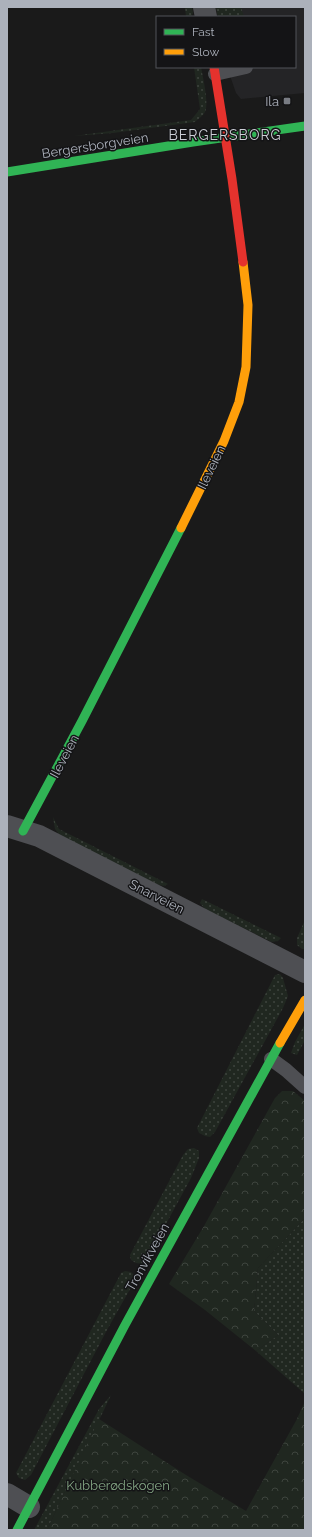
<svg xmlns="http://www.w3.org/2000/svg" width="312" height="1537" font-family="Raleway,sans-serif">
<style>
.built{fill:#242426}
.grass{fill:url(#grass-dots)}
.forest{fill:url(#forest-crowns)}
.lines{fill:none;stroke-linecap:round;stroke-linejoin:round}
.lane{stroke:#4e4f53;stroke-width:14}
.street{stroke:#4e4f53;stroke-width:22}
.fast{stroke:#30b455;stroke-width:9}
.slow{stroke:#ff9f0a;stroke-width:9}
.jam{stroke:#e5322d;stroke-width:9}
.poi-dot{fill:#797c83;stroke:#141416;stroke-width:1.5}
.labels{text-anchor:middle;stroke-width:3;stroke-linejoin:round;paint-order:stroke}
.poi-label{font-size:13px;fill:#acb1bb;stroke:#141416;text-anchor:end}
.street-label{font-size:13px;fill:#acb1bb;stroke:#141416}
.park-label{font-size:13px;fill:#83a583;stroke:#141416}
.neighbourhood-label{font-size:14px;letter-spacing:1px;fill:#cdd0d7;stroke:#141416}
</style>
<defs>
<pattern id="grass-dots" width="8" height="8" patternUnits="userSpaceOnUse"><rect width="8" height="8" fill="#202720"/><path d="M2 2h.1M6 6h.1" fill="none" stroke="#3e443e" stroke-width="1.8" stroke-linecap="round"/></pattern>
<pattern id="forest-crowns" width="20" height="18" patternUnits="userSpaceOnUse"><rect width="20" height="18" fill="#202720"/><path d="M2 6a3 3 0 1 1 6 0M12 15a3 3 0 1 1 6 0" fill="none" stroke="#3e443e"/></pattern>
</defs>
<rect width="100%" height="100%" fill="#1a1a1a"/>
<polygon class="built" points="216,7 305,7 305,93 241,99 236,93 227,67 295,67 295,17 218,17"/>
<g class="grass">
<polygon points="185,7 192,7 193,13 191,17 186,17"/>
<polygon points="216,7 241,7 244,17 218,17"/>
<path d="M194,67h7c2,11 7,32 5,42 -1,6 -7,9 -11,13l-82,11 -39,3 117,-16 9,-11z"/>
<polygon points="53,817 59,829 168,884 164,886 156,884 77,845 58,833 55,829"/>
<polygon points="202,899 281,938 278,941 272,942 205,909 200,903"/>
<polygon points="305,920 305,949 302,949 297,945 297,938"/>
<polygon points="280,974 283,978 288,996 283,1008 215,1132 210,1137 205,1136 199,1133 197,1128 275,975"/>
<polygon points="305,1024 305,1040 297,1055 291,1053 295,1042"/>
<polygon points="194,1148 199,1151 199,1158 191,1178 148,1257 142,1264 136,1263 131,1260 130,1255 183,1155 188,1149"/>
<polygon points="305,1218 305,1394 256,1351 278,1335 254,1311 258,1268"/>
<polygon points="125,1271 131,1272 135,1276 134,1282 107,1330 31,1475 25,1480 19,1478 16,1473 121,1273"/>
<polygon points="111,1395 47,1530 34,1530 99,1409"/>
</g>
<g class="forest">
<polygon points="282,1091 293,1091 305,1101 305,1218 258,1268 254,1311 278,1335 256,1351 205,1310 169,1284 204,1226 275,1098"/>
<polygon points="305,1401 305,1530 47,1530 99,1419 186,1475 246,1511 297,1419"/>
</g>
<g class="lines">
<g class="lane">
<polyline points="215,74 246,67"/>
<polyline points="271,1059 286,1070 305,1087"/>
</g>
<g class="street">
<polyline points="204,7 206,17"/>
<polyline points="7,826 39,836 305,972"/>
<polyline points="7,1494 29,1507"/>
</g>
<g class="fast">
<polyline points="7,172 193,142 305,126"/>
<polyline points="23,831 82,721 181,528"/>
<polyline points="17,1530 125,1325 280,1043"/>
</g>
<g class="slow">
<polyline points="181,528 224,441 239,402 246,367 248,305 243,262"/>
<polyline points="280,1043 305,1000"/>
</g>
<polyline class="jam" points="214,67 232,179 243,262"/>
</g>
<rect class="poi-dot" x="283" y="97" width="8" height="8" rx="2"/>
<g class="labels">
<g class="poi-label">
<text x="279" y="106">Ila</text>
</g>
<g class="street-label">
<text transform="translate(95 145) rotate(-9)" y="5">Bergersborgveien</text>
<text transform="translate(211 467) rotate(-64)" y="5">Ileveien</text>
<text transform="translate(64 756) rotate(-62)" y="5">Ileveien</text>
<text transform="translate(157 896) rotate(27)" y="5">Snarveien</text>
<text transform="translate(147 1257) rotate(-61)" y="5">Tronvikveien</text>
</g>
<g class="park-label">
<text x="118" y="1490">Kubberødskogen</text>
</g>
<g class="neighbourhood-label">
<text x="225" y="140">BERGERSBORG</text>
</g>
</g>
<rect width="312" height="1537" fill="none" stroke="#acb1bb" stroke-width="16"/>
<rect x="156" y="16" width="140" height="52" fill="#141416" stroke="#515358"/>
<rect x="164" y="29" width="20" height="6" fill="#30b455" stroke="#515358"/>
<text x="192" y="36" font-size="12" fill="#acb1bb">Fast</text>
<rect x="164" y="49" width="20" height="6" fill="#ff9f0a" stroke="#515358"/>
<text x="192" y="56" font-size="12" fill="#acb1bb">Slow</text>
</svg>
